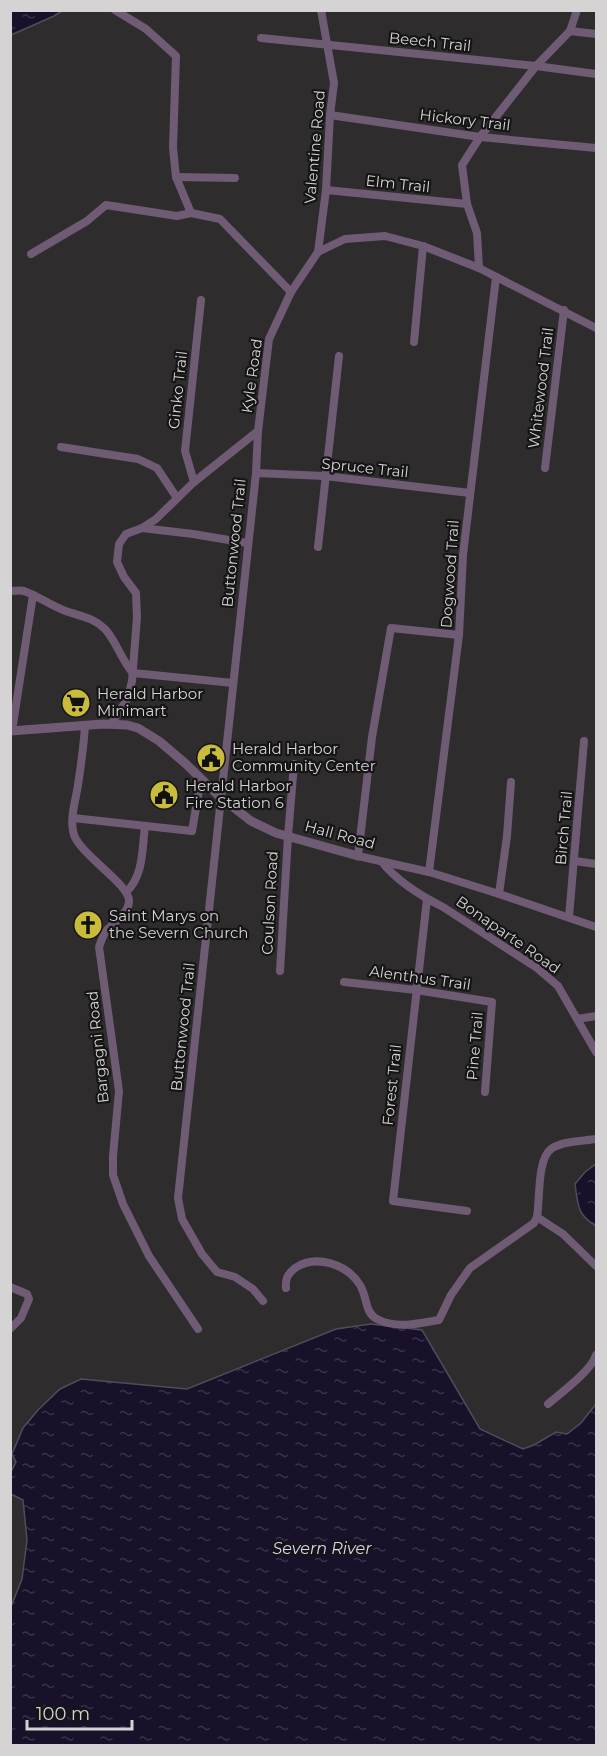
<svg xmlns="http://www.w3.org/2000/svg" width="607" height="1756" font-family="Montserrat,sans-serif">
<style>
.water{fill:url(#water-ripples);stroke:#514b5c;stroke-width:1.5}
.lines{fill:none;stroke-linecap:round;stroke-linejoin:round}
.minor{stroke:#705b75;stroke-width:8}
.tertiary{stroke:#705b75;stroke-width:9}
.labels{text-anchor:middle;stroke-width:4.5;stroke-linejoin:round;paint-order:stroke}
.street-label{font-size:15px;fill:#d5d3d4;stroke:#161516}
.poi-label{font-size:15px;fill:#d5d3d4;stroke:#161516;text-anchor:start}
.water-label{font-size:16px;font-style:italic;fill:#ddd5f8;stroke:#161516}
</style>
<defs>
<pattern id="water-ripples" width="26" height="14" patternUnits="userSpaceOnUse" patternTransform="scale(1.5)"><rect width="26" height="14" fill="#181129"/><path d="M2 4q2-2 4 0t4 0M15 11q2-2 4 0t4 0" fill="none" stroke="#393347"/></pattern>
</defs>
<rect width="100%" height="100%" fill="#2f2c2e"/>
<g class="water">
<polygon points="11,10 62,10 62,11 54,16 11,35"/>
<path d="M596,1164v62c-19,-11 -18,-21 -21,-42l10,-12z"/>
<polygon points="371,1324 422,1330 480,1429 523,1449 534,1445 556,1432 567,1434 581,1423 596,1404 596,1745 11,1745 10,1609 22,1579 27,1540 23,1500 11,1494 11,1472 16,1462 12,1454 23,1428 38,1410 60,1389 81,1379 187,1389 336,1329"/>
</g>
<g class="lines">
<g class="minor">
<polyline points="115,10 146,29 176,56 173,148 176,177 191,213"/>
<polyline points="570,31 596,34"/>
<polyline points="261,38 536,66 596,74"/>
<polyline points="330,115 480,137 596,148"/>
<polyline points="176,177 235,178"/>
<polyline points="326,190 467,204"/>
<polyline points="318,252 326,190 330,115 334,83 321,10"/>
<polyline points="31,254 87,221 106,205 177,216 191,213 220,219 291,292"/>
<polyline points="479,268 477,233 467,204 462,165 480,137 536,66 570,31 577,10"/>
<polyline points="414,342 423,246"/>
<polyline points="61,447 138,459 157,468 177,498"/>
<polyline points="545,468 564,310"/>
<polyline points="256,473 325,476 470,493"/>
<polyline points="194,482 185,451 201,300"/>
<polyline points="142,528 193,534 247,543"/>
<polyline points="318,547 339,356"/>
<path d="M10,591c5,0 10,-1 14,0 14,5 26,14 39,19 15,6 30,7 42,19 12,13 16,31 28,44"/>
<polyline points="459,635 391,628 372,737 358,856 429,872 499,894 596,927"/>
<polyline points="133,673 233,683"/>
<polyline points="111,724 128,698 132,681 137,617 136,593 124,577 117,562 119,544 126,534 142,528 156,519 194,482 258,431"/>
<path d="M85,725c-1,20 -4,40 -7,60 -2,14 -9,35 -4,50 7,20 56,50 55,66 0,12 -15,21 -22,29 -4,5 -6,11 -8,17l20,144 -6,65v19l10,29 26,52 49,73"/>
<polyline points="12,731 33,595"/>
<polyline points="73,818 192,831 201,779"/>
<polyline points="575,861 596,864"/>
<path d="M382,862c15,19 39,34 61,45l94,61 21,18 38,66"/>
<polyline points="429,872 459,635 463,555 496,277"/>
<path d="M126,892c18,-16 16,-44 19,-66"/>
<polyline points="499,894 507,836 511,782"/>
<polyline points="427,899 393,1201 467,1211"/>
<polyline points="569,917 584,741"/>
<polyline points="280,971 288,836 294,764"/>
<polyline points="344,982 416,990 492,1002 485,1092"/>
<polyline points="577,1019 596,1016"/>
<polyline points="537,1217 563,1234 596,1266"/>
<polyline points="10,1287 27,1294 29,1299 21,1318 10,1329"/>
<path d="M286,1288c-1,-10 2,-14 9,-20 21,-14 52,-4 65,17 8,13 4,29 19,35 19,9 41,3 60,0l12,-25 19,-27 64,-45 3,-6c3,-16 0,-58 14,-68 11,-8 32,-8 45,-10"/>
<polyline points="263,1301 253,1289 235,1277 217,1272 202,1254 182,1219 178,1198 256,473 258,431 269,339 291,292 318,252 345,239 385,236 423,246 479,268 596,328"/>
<path d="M548,1404c13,-11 44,-34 48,-49"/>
</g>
<polyline class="tertiary" points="10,731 103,724 127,725 138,728 159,741 186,764 220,797 251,821 276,833 358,856"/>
</g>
<defs>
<g id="supermarket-disc" transform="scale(1.5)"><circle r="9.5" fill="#c9bb3b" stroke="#161516"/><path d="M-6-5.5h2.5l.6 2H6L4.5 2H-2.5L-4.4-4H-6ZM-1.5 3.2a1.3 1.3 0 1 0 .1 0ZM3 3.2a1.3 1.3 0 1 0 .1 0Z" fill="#111"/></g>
<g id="civic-disc" transform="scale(1.5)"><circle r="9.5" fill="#c9bb3b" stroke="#161516"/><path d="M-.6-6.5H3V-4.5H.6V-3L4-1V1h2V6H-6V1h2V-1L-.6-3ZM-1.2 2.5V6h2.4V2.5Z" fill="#111"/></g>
<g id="church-disc" transform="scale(1.5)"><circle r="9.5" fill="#c9bb3b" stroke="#161516"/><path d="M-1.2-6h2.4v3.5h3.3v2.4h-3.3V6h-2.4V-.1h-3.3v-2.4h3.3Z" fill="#111"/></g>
</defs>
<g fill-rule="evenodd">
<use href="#supermarket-disc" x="76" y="703"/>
<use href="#civic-disc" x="211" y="758"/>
<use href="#civic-disc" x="164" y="795"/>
<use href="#church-disc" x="88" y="925"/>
</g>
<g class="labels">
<g class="street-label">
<text transform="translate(430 42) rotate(6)" y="5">Beech Trail</text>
<text transform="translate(465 120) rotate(7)" y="5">Hickory Trail</text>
<text transform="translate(315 147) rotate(-85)" y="5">Valentine Road</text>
<text transform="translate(398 184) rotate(6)" y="5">Elm Trail</text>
<text transform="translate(252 376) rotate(-82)" y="5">Kyle Road</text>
<text transform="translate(541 388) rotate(-83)" y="5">Whitewood Trail</text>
<text transform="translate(178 390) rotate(-84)" y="5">Ginko Trail</text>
<text transform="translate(365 468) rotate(6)" y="5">Spruce Trail</text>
<text transform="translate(234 543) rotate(-84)" y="5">Buttonwood Trail</text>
<text transform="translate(450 574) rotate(-86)" y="5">Dogwood Trail</text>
<text transform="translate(564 828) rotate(-85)" y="5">Birch Trail</text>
<text transform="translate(340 835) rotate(15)" y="5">Hall Road</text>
<text transform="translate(270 903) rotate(-87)" y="5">Coulson Road</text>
<text transform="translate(508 935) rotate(35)" y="5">Bonaparte Road</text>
<text transform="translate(420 978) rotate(8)" y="5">Alenthus Trail</text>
<text transform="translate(183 1027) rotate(-84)" y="5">Buttonwood Trail</text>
<text transform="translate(475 1046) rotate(-85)" y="5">Pine Trail</text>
<text transform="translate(98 1047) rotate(-96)" y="5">Bargagni Road</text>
<text transform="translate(392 1085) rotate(-84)" y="5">Forest Trail</text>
</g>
<g class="poi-label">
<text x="97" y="699">Herald Harbor<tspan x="97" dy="17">Minimart</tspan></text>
<text x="232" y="754">Herald Harbor<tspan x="232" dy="17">Community Center</tspan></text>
<text x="185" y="791">Herald Harbor<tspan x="185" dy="17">Fire Station 6</tspan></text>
<text x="109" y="921">Saint Marys on<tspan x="109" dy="17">the Severn Church</tspan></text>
</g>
<g class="water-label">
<text x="322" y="1554">Severn River</text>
</g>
</g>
<rect width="607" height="1756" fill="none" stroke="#d5d3d4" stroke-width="24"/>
<path d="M27 1720v9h105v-9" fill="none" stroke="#d5d3d4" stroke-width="3"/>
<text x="36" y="1720" font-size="18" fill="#d5d3d4" stroke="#161516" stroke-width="4.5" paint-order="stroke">100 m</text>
</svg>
